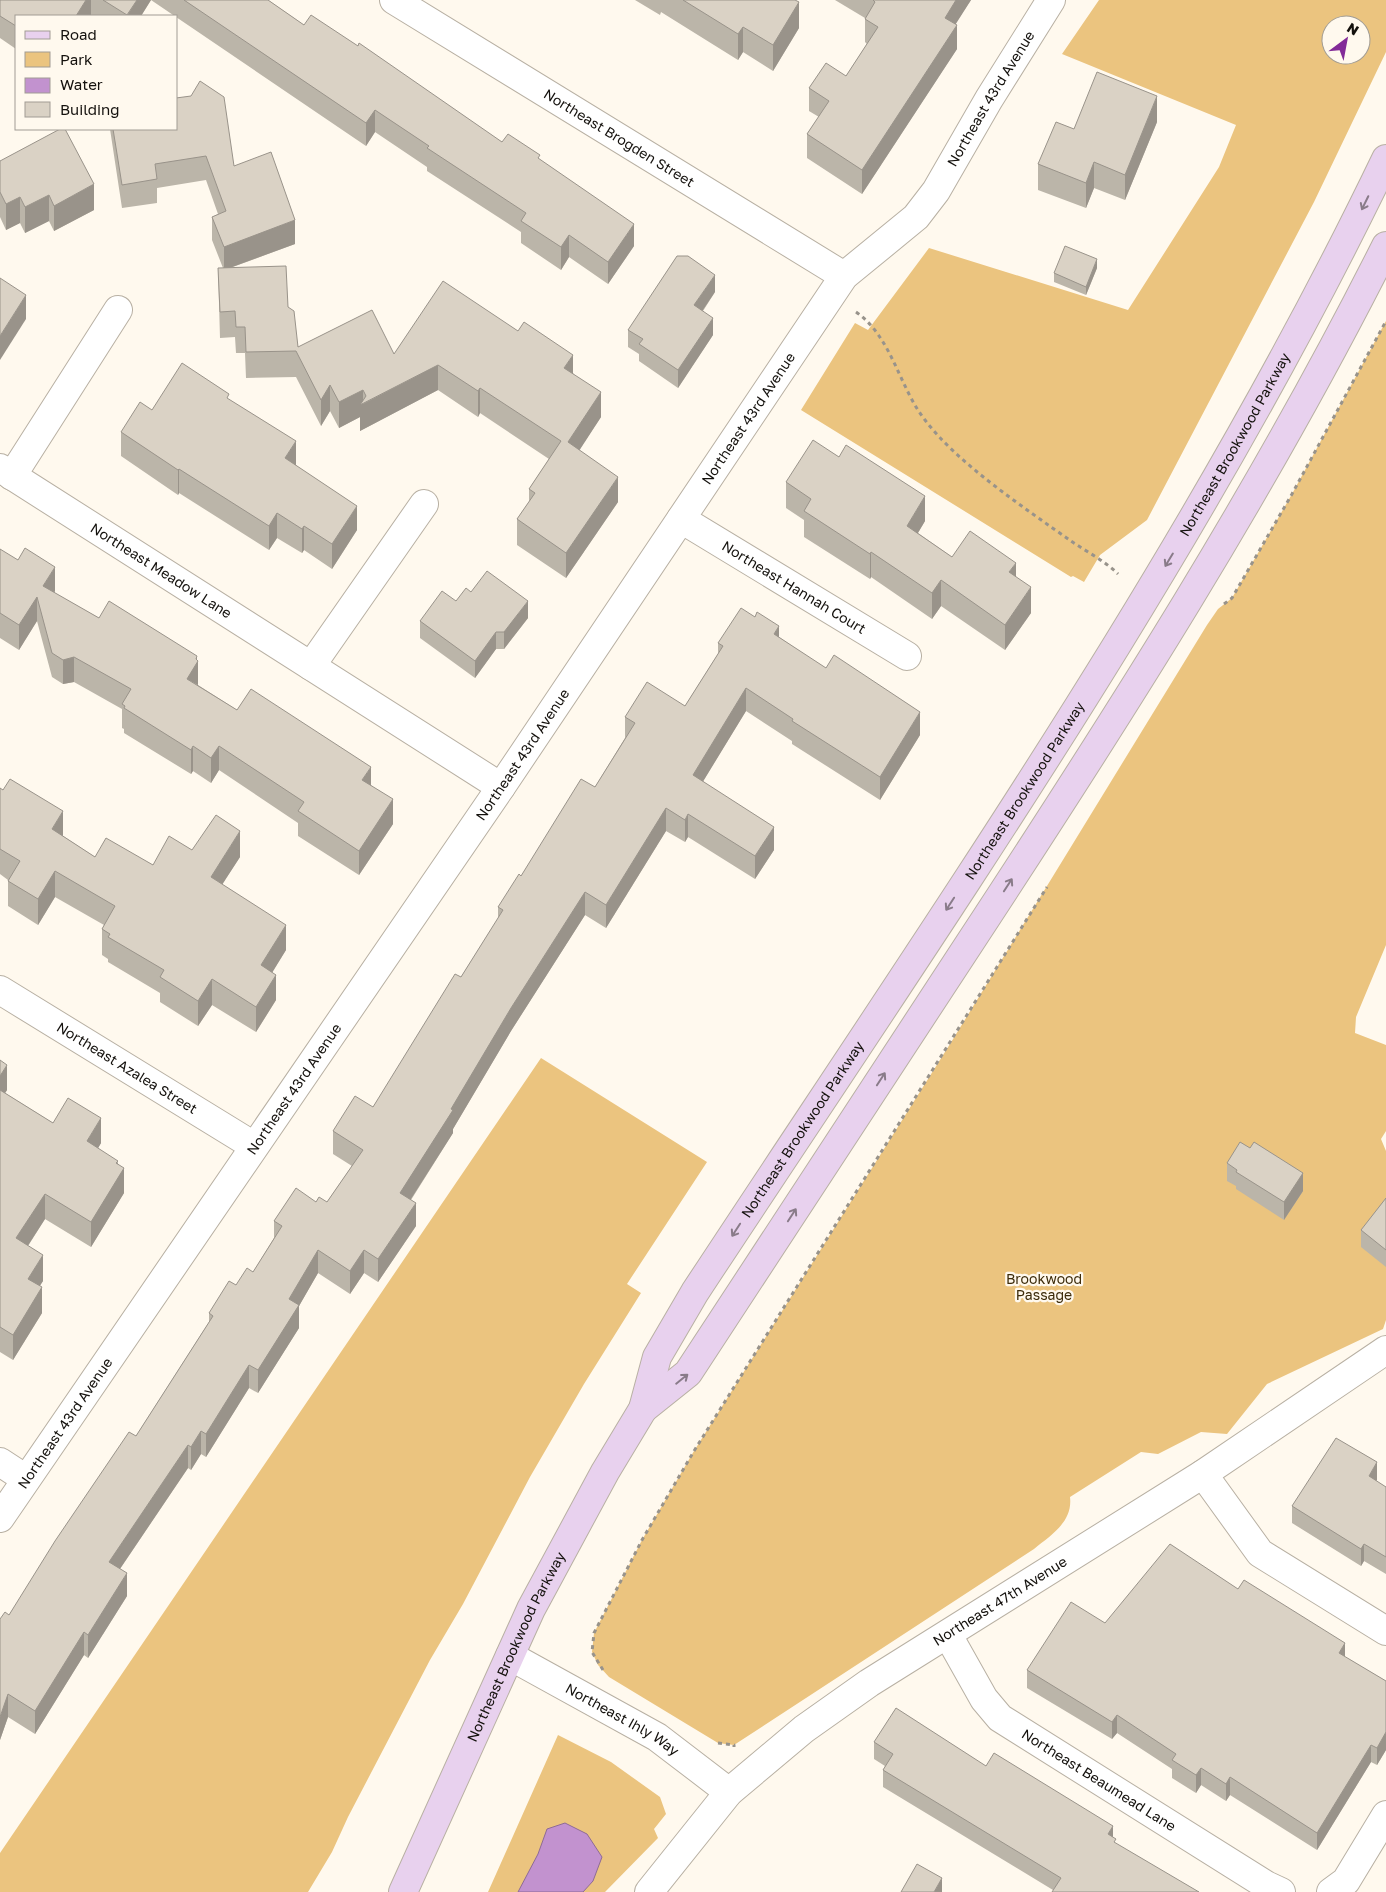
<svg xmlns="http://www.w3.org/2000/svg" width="1386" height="1892" font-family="'Golos Text',sans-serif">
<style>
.green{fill:#ebc47f;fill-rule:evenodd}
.water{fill:#c292cf;stroke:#8e6b95}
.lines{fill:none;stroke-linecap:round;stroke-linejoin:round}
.minor-casing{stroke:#b8b0a3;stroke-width:30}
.secondary-casing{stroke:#b8b0a3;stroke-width:30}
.path{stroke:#98938b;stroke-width:3;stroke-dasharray:4 4;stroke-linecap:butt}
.minor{stroke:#fff;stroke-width:28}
.secondary{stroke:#e8d1ee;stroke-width:28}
.wall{fill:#bbb5a9}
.shaded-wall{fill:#99938a}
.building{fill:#dad2c5;stroke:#99938a}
.oneway{stroke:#897b89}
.labels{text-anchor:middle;stroke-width:4.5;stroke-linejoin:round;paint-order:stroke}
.street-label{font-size:14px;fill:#14110d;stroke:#fff9ee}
.park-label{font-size:14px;fill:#3c2b0a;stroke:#fff9ee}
</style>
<rect width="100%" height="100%" fill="#fff9ee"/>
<g class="green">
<path d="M1099,0h287v52l-72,150 -167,318 -47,35 -16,27 -11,-6 -2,1 -270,-167 54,-87 13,7 61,-82 199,62 91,-143 17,-42 -174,-71zM1331,25h30v30h-30z"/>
<path d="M1386,321v624l-30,72 -1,16 31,12v86l-5,8 5,12v169l-3,9 -116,55 -40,50 -26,-2 -43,22 -17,-2 -71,45c3,25 -19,38 -36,52l-300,196 -16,-2 -109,-66 -11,-12 -6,-13 2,-19 48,-93 52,-89 256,-407 257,-419 11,-16 14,-11 60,-104z"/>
<polygon points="541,1058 707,1162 627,1284 641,1293 584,1384 530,1477 463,1604 430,1660 348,1817 332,1852 308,1892 0,1892 0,1853"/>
<polygon points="558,1735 611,1762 660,1797 666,1814 654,1829 658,1838 605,1892 488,1892"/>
</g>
<polygon class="water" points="565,1823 587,1834 602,1857 593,1881 583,1892 518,1892 538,1854 547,1829"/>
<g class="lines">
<g class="minor-casing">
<g id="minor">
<path id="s1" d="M394,0l450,276"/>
<path id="s2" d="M0,468l501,319"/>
<polyline points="12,476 118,310"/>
<path id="s3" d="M681,519l226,137"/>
<polyline points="311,666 424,504"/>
<path id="s4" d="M0,990l254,156"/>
<polyline points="0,1462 26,1479"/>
<polyline points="1203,1474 1260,1553 1386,1631"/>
<path id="s5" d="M0,1518l501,-731 343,-511 72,-59 20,-26 53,-92 62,-99"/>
<path id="s6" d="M948,1635l36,64 16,19 266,167 15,7"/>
<path id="s7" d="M510,1656l147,81 72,55"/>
<path id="s8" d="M649,1892l80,-100 75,-63 65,-46 334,-209 183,-124"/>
<polyline points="1331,1892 1346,1881 1386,1815"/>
</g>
</g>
<g class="secondary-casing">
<g id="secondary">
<path d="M643,1409l45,-36c94,-143 188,-286 281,-429 149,-227 295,-455 417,-698"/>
<path id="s9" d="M403,1892l128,-283 74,-137 38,-63 14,-52 38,-65c243,-370 499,-734 691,-1133"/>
</g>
</g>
<g class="path">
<path d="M856,312c36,25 43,75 69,108 33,44 101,89 146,121 16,11 34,20 47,33"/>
<polyline points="1224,604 1232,598 1292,494 1386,321"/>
<polyline points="603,1670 592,1652 594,1633 642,1540 694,1451 1047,887"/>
<polyline points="718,1743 734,1745 734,1747"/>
</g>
<use href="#minor" class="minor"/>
<use href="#secondary" class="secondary"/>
</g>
<g class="wall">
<polygon points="0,0 151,0 141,16 93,16 91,15 16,16 16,49 0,38"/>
<polygon points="151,0 268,0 304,25 502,142 540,160 634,246 608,284 569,257 561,270 521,243 521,232 427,171 427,167 375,132 366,146"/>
<polygon points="635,0 795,0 799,28 773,71 743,52 738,60 661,12 660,15"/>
<polygon points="835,0 971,0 955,24 957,49 862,194 807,158 807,134 819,117 809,111 809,88 846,76 867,44 865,42 865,18"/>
<polygon points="1157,122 1125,200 1094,188 1086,208 1038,190 1038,164 1074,129"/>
<polygon points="110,129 176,129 234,166 295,244 230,268 288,307 298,347 394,354 573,373 601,417 579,450 618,502 566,578 517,545 517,519 529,502 529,489 549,459 480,413 478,417 438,390 360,431 360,417 339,428 330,411 321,426 296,377 246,378 245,353 236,353 235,337 220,338 218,268 223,268 212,240 212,217 218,214 206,180 157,188 157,203 122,208"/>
<polygon points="0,161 94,210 54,231 49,221 25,233 20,223 6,230 0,217"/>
<polygon points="1097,268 1086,295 1054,282 1054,273"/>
<polygon points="715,292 703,311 713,335 678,388 639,361 639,354 628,347 628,330"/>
<polygon points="229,399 296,465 357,530 332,569 304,550 302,553 277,538 269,550 179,493 178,495 121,456 121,432 152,410"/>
<polygon points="786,482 925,521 918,533 952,557 1016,576 1031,613 1005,650 941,606 932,619 871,577 870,579 804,537 804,520 786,508"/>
<polygon points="0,549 55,591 54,593 99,618 197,660 198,685 237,710 371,785 393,824 359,875 298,836 298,823 219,770 211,783 193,771 191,774 124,733 124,729 122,728 122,709 74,682 63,684 52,677 37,621 19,650 0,638"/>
<polygon points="471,592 528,618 504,649 496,649 475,678 420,638 420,621"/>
<polygon points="779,637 920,735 880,800 792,744 792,741 746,711 703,781 774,850 755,879 688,837 685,842 666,831 606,928 585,915 511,1031 453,1129 453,1133 411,1200 416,1226 378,1282 364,1273 350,1294 318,1273 299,1306 299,1328 258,1393 249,1388 206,1457 201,1454 191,1470 188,1468 120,1569 127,1596 88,1658 84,1655 35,1734 8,1717 0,1740 9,1615 136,1436 209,1322 209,1313 236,1285 253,1272 274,1238 274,1221 316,1202 327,1202 352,1166 333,1154 333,1131 373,1107 461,977 498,919 498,907 521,876 595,787 625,738 625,717 685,706 718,654 718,643"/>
<polygon points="0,788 63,836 95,857 153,865 192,850 240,857 222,884 286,950 272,972 276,1000 256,1032 212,1005 198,1026 160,1002 160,993 108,962 108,959 102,955 102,929 104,925 55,897 38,925 8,906 8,880 0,874"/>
<polygon points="0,1060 7,1090 5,1093 53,1123 101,1143 98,1148 118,1164 124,1193 91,1247 45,1219 28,1246 43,1281 39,1286 42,1313 13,1360 0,1352"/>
<polygon points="1250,1148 1303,1191 1284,1220 1236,1189 1236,1186 1227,1181 1227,1163"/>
<polygon points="1386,1198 1386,1267 1361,1247 1361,1230"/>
<polygon points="1377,1480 1376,1481 1386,1487 1386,1574 1364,1561 1361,1566 1292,1523 1292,1506"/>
<polygon points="1238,1589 1345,1657 1386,1681 1386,1750 1377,1765 1371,1762 1317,1850 1230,1795 1226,1801 1201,1785 1196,1793 1172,1778 1172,1769 1117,1733 1112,1739 1027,1688 1027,1670"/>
<polygon points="874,1742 986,1766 1113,1826 1053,1890 883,1787 883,1770 885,1766 874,1759"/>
</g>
<g class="shaded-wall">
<polygon points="86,0 91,0 91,15 90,16 76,16"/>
<polygon points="137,0 151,0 141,16 127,16"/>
<polygon points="956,0 971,0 945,41 945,18"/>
<polygon points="799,2 799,28 773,71 773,45"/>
<polygon points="957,25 957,49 862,194 862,170"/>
<polygon points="743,27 743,52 738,60 738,34"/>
<polygon points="1157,96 1157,122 1125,200 1125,175"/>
<polygon points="375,110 375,132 366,146 366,123"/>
<polygon points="1094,162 1094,188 1086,208 1086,183"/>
<polygon points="94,184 94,210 54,231 54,206"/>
<polygon points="49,195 49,221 25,233 25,207"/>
<polygon points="20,197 20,223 6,230 6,204"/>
<polygon points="295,220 295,244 224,270 224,247"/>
<polygon points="634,224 634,246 608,284 608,262"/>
<polygon points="569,235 569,257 561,270 561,247"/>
<polygon points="1097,259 1097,268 1086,295 1086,287"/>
<polygon points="715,275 715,292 694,323 694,305"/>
<polygon points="26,295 26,319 0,360 0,336"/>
<polygon points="713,318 713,335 678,388 678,370"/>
<polygon points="573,355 573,380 564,368"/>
<polygon points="438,365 438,390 360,431 360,417 339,428 339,402 363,390 363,404"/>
<polygon points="330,385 330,411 321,426 321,400"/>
<polygon points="480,388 480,413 478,417 478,391"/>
<polygon points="601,392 601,417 568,468 568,442"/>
<polygon points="296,441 296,466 285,458"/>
<polygon points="179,469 179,493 178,495 178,470"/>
<polygon points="618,477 618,502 566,578 566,553"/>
<polygon points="925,496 925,521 907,551 907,526"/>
<polygon points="357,506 357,530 332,569 332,544"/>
<polygon points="277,513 277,538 269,550 269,526"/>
<polygon points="304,526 304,550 302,553 302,529"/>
<polygon points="871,552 871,577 870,579 870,554"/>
<polygon points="1016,563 1016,588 1009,572"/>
<polygon points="55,567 55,591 43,611 43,586"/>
<polygon points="941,580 941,606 932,619 932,593"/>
<polygon points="1031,587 1031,613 1005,650 1005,625"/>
<polygon points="37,597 37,621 19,650 19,625"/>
<polygon points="528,601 528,618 504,649 504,632"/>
<polygon points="779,626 779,649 774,634"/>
<polygon points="496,632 496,649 475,678 475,661"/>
<polygon points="197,656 197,662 198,661 198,685 187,679"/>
<polygon points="74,657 74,682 63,684 63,660"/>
<polygon points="746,688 746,711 693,798 693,775"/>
<polygon points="920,712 920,735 880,800 880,777"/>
<polygon points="193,746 193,771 191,774 191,750"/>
<polygon points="219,746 219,770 211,783 211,758"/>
<polygon points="371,767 371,792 362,780"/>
<polygon points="393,799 393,824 359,875 359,851"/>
<polygon points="666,808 666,831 606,928 606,905"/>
<polygon points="63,811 63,837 52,829"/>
<polygon points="688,814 688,837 685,842 685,820"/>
<polygon points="774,827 774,850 755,879 755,856"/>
<polygon points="240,831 240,857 211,902 211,877"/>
<polygon points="55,871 55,897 38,925 38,899"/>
<polygon points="585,892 585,915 511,1031 453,1129 453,1133 400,1216 400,1193 511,1008"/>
<polygon points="286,925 286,950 261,991 261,965"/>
<polygon points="276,975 276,1000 256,1032 256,1007"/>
<polygon points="212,979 212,1005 198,1026 198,1001"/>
<polygon points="7,1065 7,1090 0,1101 0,1076"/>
<polygon points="101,1118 101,1143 87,1167 87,1141"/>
<polygon points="118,1161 118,1177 124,1168 124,1193 91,1247 91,1222"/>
<polygon points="1303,1173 1303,1191 1284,1220 1284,1202"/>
<polygon points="45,1194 45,1219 16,1264 16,1238"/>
<polygon points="416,1203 416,1226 378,1282 378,1259"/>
<polygon points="318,1250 318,1273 299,1306 299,1328 258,1393 258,1370 289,1299"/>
<polygon points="364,1250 364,1273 350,1294 350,1271"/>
<polygon points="43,1255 43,1281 28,1305 28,1279"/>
<polygon points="42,1287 42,1313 13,1360 13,1335"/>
<polygon points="249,1365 249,1388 206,1457 206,1434"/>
<polygon points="201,1431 201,1454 191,1470 191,1447"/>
<polygon points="188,1445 188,1468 109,1585 109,1562"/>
<polygon points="1377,1462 1377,1480 1369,1493 1369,1476"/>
<polygon points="1364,1544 1364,1561 1361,1566 1361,1549"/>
<polygon points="127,1573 127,1596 88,1658 88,1635"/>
<polygon points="84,1632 84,1655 35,1734 35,1711"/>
<polygon points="1345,1643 1345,1660 1339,1653"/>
<polygon points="8,1694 8,1717 0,1740 0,1717"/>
<polygon points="1117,1715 1117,1733 1112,1739 1112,1722"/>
<polygon points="1386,1732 1386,1750 1377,1765 1377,1748"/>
<polygon points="1371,1745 1371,1762 1317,1850 1317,1833"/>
<polygon points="1201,1768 1201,1785 1196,1793 1196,1775"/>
<polygon points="1230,1777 1230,1795 1226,1801 1226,1784"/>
<polygon points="1113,1826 1113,1844 1108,1834"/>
<polygon points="942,1878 942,1892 934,1892"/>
</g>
<g class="building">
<polygon points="0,0 86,0 76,16 16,16 16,26 0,16"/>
<polygon points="103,0 137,0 127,15"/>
<polygon points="184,0 268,0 304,25 311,15 358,46 359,43 502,142 508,134 540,155 538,158 634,224 608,262 569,235 561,247 521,221 526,213 427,148 429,146 375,110 366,123"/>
<polygon points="683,0 795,0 799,2 773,45 743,27 738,34"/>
<polygon points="873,0 956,0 945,18 957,25 862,170 807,134 829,101 809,88 826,63 846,76 878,27 865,19 875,2"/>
<polygon points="1097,72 1157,96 1125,175 1094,162 1086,183 1038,164 1056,122 1074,129"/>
<polygon points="200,81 224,97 234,166 271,152 295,220 224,247 212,217 226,211 206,156 155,164 157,179 122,185 113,129 176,129 176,98 191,96"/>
<polygon points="60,129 65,129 94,184 54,206 49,195 25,207 20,197 6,204 0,192 0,161"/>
<polygon points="1065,246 1097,259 1086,287 1054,273"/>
<polygon points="677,256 688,256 715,275 694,305 713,318 678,370 639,344 643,339 628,330"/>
<polygon points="286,266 288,307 294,311 298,347 372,310 394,354 443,281 518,331 524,322 573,355 564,368 601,392 568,442 618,477 566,553 517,519 535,493 529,489 561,441 480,388 478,391 438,365 360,405 366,396 363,390 339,402 330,385 321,400 296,351 246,352 245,327 236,327 235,311 220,312 218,268"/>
<polygon points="0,278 26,295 0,336"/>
<polygon points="182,363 229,394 227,398 296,441 285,458 357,506 332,544 304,526 302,529 277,513 269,526 179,469 178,470 121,432 140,402 152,410"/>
<polygon points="813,440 839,457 846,445 925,496 907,526 952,557 970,531 1016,563 1009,572 1031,587 1005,625 941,580 932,593 871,552 870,554 804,511 811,499 786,482"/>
<polygon points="25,548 55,567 43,586 99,618 109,601 197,656 196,659 198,661 187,679 237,710 251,689 371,767 362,780 393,799 359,851 298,811 304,802 219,746 211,758 193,746 191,750 124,708 125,706 122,704 131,689 74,657 63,660 52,653 37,597 19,625 0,613 0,549 18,560"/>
<polygon points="487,571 528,601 504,632 496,632 475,661 420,621 442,591 456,601 466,588 471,592"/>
<polygon points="741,608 755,617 757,612 779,626 774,634 826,668 834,655 920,712 880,777 792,721 793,719 746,688 693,775 774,827 755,856 688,814 685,820 666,808 606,905 585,892 511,1008 451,1109 453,1110 400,1193 416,1203 378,1259 364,1250 350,1271 318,1250 289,1299 299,1305 258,1370 249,1365 206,1434 201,1431 191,1447 188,1445 109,1562 127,1573 88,1635 84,1632 35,1711 8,1694 0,1717 0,1619 5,1612 9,1615 55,1541 129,1432 136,1436 213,1316 209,1313 229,1281 236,1285 247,1268 253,1272 282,1226 274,1221 296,1188 316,1202 319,1197 327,1202 363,1150 333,1131 355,1096 373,1107 455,974 461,977 503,910 498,907 519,874 521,876 581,779 595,787 635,723 625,717 647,682 685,706 723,646 718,643"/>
<polygon points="10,779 63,811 52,829 95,857 106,838 153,865 169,836 192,850 216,815 240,831 211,877 286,925 261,965 276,975 256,1007 212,979 198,1001 160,977 164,970 108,937 110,934 102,929 115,906 55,871 38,899 8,881 20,861 0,849 0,788 3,790"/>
<polygon points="0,1060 7,1065 0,1076"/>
<polygon points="0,1090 53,1123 68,1098 101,1118 87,1141 118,1161 116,1163 124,1168 91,1222 45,1194 16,1238 43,1255 28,1279 42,1287 13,1335 0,1327"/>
<polygon points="1240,1142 1250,1148 1254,1142 1303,1173 1284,1202 1236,1172 1237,1170 1227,1163"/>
<polygon points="1386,1198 1386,1250 1361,1230"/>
<polygon points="1336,1438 1377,1462 1369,1476 1386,1487 1386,1557 1364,1544 1361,1549 1292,1506"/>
<polygon points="1170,1544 1238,1589 1244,1580 1345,1643 1339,1653 1386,1681 1386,1732 1377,1748 1371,1745 1317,1833 1230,1777 1226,1784 1201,1768 1196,1775 1172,1760 1176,1754 1117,1715 1112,1722 1027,1670 1071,1602 1105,1623"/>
<polygon points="896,1708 986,1766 994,1753 1113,1826 1108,1834 1116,1839 1114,1842 1199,1892 1052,1892 1061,1878 883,1770 893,1754 874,1742"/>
<polygon points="917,1864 942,1878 934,1892 901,1892"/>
</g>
<defs><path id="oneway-shaft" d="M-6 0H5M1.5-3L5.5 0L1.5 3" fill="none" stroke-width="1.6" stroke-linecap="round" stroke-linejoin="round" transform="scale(1.25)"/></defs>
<g class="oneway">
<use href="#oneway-shaft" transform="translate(1365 203) rotate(116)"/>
<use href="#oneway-shaft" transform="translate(1169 560) rotate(121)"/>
<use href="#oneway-shaft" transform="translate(1008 885) rotate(-57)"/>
<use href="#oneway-shaft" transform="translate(950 904) rotate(123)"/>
<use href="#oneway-shaft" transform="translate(881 1079) rotate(-57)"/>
<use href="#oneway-shaft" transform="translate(792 1215) rotate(-57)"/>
<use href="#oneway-shaft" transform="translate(736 1230) rotate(123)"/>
<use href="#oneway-shaft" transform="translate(682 1379) rotate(-39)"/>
</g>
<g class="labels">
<g class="street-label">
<text dy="5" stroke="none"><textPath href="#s5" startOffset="1735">Northeast 43rd Avenue</textPath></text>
<text dy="5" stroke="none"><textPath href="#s1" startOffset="264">Northeast Brogden Street</textPath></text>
<text dy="5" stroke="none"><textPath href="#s5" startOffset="1330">Northeast 43rd Avenue</textPath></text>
<text dy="5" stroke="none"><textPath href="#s9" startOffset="1674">Northeast Brookwood Parkway</textPath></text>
<text dy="5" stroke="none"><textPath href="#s2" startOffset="191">Northeast Meadow Lane</textPath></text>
<text dy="5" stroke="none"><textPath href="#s3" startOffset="132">Northeast Hannah Court</textPath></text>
<text dy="5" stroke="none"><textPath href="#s5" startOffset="925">Northeast 43rd Avenue</textPath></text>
<text dy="5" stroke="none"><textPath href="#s9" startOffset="1269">Northeast Brookwood Parkway</textPath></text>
<text dy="5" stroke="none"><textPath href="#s4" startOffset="149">Northeast Azalea Street</textPath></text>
<text dy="5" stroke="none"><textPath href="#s5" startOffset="520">Northeast 43rd Avenue</textPath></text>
<text dy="5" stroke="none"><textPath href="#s9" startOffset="864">Northeast Brookwood Parkway</textPath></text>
<text dy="5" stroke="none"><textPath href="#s5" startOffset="115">Northeast 43rd Avenue</textPath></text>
<text dy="5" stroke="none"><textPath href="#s8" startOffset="460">Northeast 47th Avenue</textPath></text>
<text dy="5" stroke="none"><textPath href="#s9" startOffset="270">Northeast Brookwood Parkway</textPath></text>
<text dy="5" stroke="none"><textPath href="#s7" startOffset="129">Northeast Ihly Way</textPath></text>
<text dy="5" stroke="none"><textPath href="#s6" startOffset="215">Northeast Beaumead Lane</textPath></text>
</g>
<g class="park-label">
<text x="1044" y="1284">Brookwood<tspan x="1044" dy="16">Passage</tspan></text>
</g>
</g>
<rect x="15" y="15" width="162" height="115" fill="#fff9ee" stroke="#a19c94"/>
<rect x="25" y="31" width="25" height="8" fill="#e8d1ee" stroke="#a19c94"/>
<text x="60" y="40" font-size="15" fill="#14110d">Road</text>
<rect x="25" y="52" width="25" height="15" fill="#ebc47f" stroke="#a19c94"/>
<text x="60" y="65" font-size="15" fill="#14110d">Park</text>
<rect x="25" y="78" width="25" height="15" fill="#c292cf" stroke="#a19c94"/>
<text x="60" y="90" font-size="15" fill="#14110d">Water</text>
<rect x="25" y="102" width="25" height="15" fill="#dad2c5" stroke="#a19c94"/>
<text x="60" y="115" font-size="15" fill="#14110d">Building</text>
<g transform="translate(1346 40) rotate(32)"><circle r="24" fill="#fff9ee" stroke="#a19c94"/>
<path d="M0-4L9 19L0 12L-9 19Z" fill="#832b98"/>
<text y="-8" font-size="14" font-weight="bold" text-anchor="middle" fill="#14110d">N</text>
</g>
</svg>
